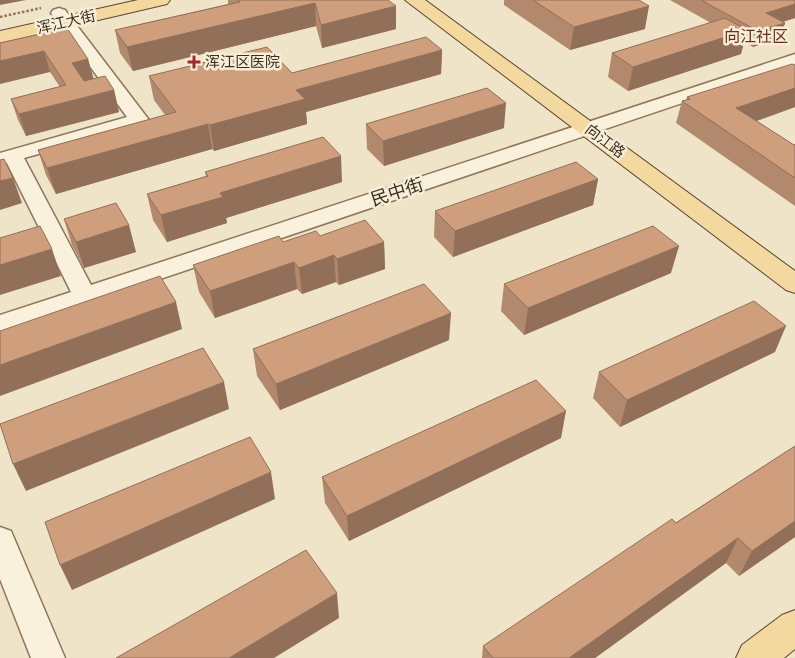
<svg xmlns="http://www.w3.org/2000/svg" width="795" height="658" font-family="'Roboto Serif','Noto Sans SC',serif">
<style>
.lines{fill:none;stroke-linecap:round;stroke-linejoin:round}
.minor-casing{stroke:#8d765c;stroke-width:3}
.major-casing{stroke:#5b4430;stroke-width:2}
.path{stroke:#8d765c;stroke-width:2.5;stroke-dasharray:2.5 2;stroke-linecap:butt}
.minor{fill:#faf1dc;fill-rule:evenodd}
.major{fill:#f3d9a0;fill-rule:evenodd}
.wall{fill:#b2896c}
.shaded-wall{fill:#916f58}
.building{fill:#cf9f7d;stroke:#916f58}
.poi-dot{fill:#9e2a2b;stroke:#f7eed8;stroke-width:2}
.labels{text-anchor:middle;stroke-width:5;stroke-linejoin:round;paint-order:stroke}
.far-street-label{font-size:15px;fill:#3d2e20;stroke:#f7eed8}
.far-poi-label{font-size:15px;fill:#3d2e20;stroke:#f7eed8;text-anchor:start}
.far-quarter-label{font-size:16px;fill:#6b2e1e;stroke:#f7eed8}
.street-label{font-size:18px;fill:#3d2e20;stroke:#f7eed8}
</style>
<rect width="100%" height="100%" fill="#f0e4c8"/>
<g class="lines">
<g class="minor-casing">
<g id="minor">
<polygon points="59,8 65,10 149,120 146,124 24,158 91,285 795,54 795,65 0,333 0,315 71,292 7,163 0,165 0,153 127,117 51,13 53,10"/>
<polygon points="0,527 11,531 65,658 31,658 0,579"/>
</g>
</g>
<g class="major-casing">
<g id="major">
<polygon points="138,0 170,0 167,4 0,43 0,31"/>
<polygon points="405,0 425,0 795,271 795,293 786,290"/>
<polygon points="795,610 795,649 784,658 736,658 742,645 782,615"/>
</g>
</g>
<polyline class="path" points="0,17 41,8"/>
<use href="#minor" class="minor"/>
<use href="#major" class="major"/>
</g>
<g class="wall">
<polygon points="228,0 388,0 396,29 322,48 316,26 133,71 120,53 115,30 228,4"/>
<polygon points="504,0 639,0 645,29 570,50 504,5"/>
<polygon points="670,0 795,0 795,18 783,22 785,23 780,38 753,47 744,42 741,54 628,91 608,77 612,53 711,23"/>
<polygon points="0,43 88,59 93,79 114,90 119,112 26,136 18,120 11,99 60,87 50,72"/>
<polygon points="442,50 441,74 306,112 307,124 214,151 212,149 56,194 46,175 38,150 165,115 154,100 149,76 292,73"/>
<polygon points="795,65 795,107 757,121 794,145 795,144 795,206 676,123 682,101 686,100 687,97"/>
<polygon points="366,124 504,128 384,166 367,149"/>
<polygon points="205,172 342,182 226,218 227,223 167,242 153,220 147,194 206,176"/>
<polygon points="598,179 593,205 453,257 434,237 435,211"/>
<polygon points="64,219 136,252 84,268 72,245"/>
<polygon points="320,236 384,242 385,269 339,285 336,282 302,294 297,289 215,318 199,292 193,265 283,242"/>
<polygon points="671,273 524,335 501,311 504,284"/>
<polygon points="449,340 280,410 257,376 253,349"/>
<polygon points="775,352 620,427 593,398 599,372"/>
<polygon points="561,438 349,541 325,503 322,477"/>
<polygon points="795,446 795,537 739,576 726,563 595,658 482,658 483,646"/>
</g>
<g class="shaded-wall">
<polygon points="0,0 26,0 0,5"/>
<polygon points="315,3 316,26 133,71 127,47"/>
<polygon points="795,4 795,18 761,28 766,13"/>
<polygon points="396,6 396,29 322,48 321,25"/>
<polygon points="649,6 645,29 570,50 574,27"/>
<polygon points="785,23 780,38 753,47 758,31"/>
<polygon points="747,30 741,54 628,91 633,67"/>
<polygon points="442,50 441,74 306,112 307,124 214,151 210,125 296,90"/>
<polygon points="44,51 50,72 0,84 0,61"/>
<polygon points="88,59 94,80 78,84 72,63"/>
<polygon points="795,88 795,107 730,130 736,108"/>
<polygon points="114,90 119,112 26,136 19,114"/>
<polygon points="506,103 504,128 384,166 383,141"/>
<polygon points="208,124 212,149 56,194 47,168"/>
<polygon points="341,156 342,182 226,218 227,223 167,242 161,215 220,193"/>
<polygon points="13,178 22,203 0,210 0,181"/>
<polygon points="598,179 593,205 453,257 455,231"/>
<polygon points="129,225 136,252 84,268 76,242"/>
<polygon points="384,242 385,269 339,285 337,259"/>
<polygon points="679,246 671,273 524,335 528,308"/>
<polygon points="52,249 61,276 0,295 0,265"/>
<polygon points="334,255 336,282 302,294 299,268"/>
<polygon points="294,262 297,289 215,318 210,291"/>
<polygon points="176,302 182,329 0,396 0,365"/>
<polygon points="451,313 449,340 280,410 276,384"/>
<polygon points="786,326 775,352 620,427 627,400"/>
<polygon points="224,382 229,409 26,491 13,464"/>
<polygon points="566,411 561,438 349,541 347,516"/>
<polygon points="271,472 275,499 72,590 60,565"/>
<polygon points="795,521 795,537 739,576 752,551"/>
<polygon points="738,538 726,563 595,658 569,658"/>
<polygon points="337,593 339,618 274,658 229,658"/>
</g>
<g class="building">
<polygon points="238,0 388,0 396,6 321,25 315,3 127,47 115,30 240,2"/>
<polygon points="533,0 639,0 649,6 574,27"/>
<polygon points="701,0 795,0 795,4 766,13 785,23 758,31"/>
<polygon points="725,18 747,30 633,67 612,53"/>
<polygon points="67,28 88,59 72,63 84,81 105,76 114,90 19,114 11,99 66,85 44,51 0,61 0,43"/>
<polygon points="426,37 442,50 296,90 305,99 210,125 208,124 47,168 38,150 176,112 149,76 267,47 292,73"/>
<polygon points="792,64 795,65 795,88 736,108 794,145 795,144 795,178 682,101 690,99 687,97"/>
<polygon points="487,88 506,103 383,141 366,124"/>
<polygon points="323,137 341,156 220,193 223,197 161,215 147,194 208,176 205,172"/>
<polygon points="4,159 13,178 0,181 0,160"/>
<polygon points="576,162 598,179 455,231 435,211"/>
<polygon points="116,203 129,225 76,242 64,219"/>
<polygon points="365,220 384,242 337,259 334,255 299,268 294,262 210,291 193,265 279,236 283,242 316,231 320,236"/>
<polygon points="40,226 52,249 0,265 0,238"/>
<polygon points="653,226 679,246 528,308 504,284"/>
<polygon points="160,276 176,302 0,365 0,331"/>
<polygon points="424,284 451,313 276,384 253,349"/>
<polygon points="754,301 786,326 627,400 599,372"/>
<polygon points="203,348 224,382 13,464 0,424"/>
<polygon points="536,380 566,411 347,516 322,477"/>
<polygon points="250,437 271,472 60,565 45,522"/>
<polygon points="795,446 795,521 752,551 738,538 569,658 493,658 483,646 672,519 676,523"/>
<polygon points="306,550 337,593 229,658 116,658"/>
</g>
<path class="poi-dot" d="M191.5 54.5h5v5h5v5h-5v5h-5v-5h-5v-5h5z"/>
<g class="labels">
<g class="far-street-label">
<text transform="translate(66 22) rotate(-13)" y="5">浑江大街</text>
<text transform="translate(605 141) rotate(37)" y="5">向江路</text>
</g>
<g class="far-poi-label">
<text x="205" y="67">浑江区医院</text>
</g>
<g class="far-quarter-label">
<text x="756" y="42">向江社区</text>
</g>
<g class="street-label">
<text transform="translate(397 192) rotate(-18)" y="6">民中街</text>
</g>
</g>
</svg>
